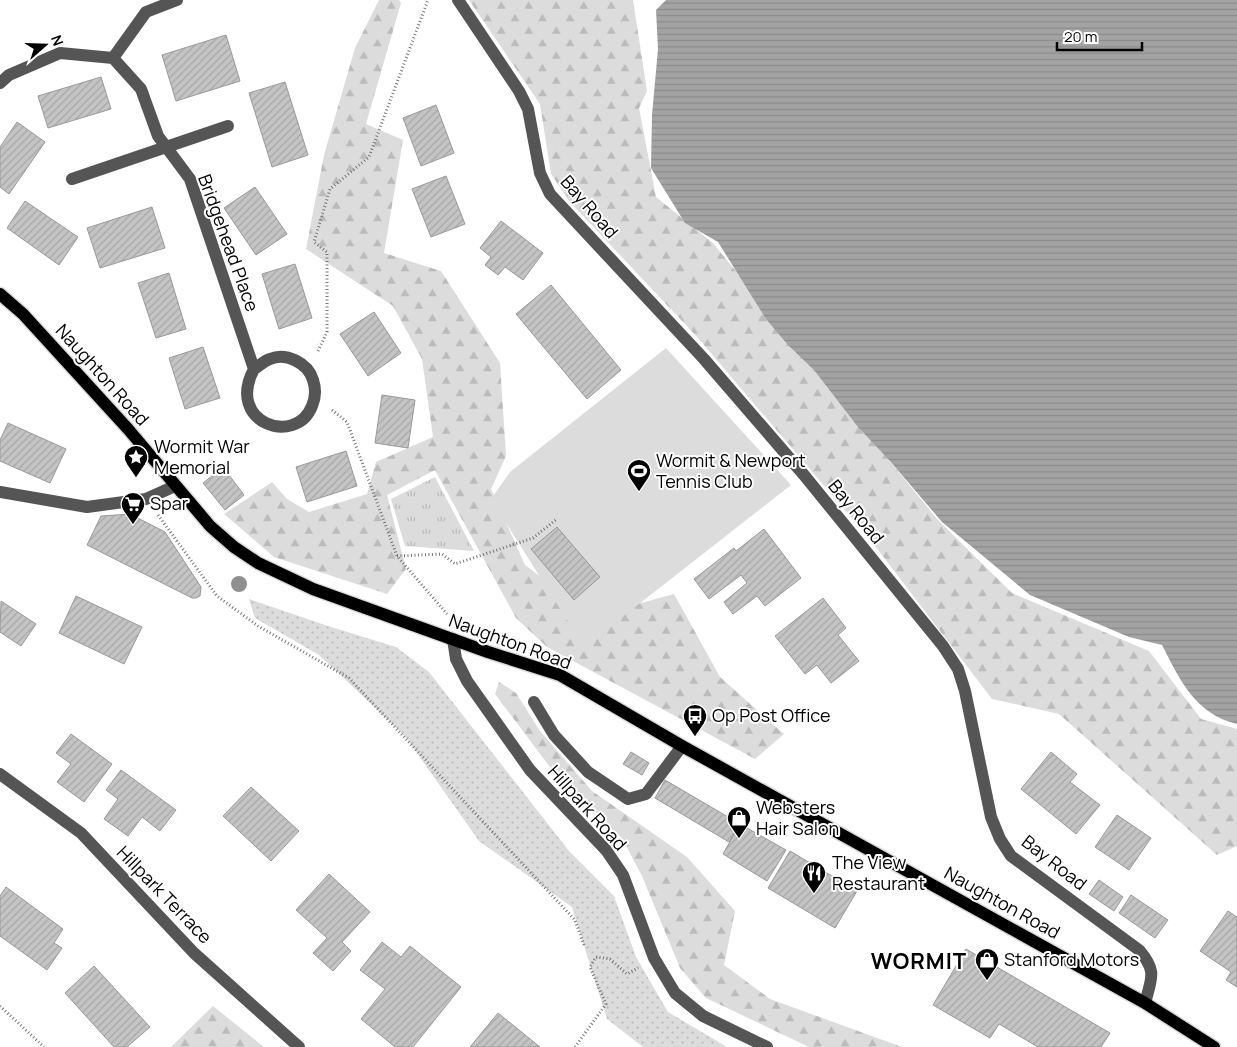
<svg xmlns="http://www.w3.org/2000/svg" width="1237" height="1047" font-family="Manrope,sans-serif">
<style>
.grass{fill:url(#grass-tufts)}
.forest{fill:url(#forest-firs)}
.garden{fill:url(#garden-dots)}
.pitch{fill:#dcdcdc}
.water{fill:url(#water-rules)}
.building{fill:url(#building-hatch);stroke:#999}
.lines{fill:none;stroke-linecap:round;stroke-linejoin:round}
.major-casing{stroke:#dbdbdb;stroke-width:15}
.path{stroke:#777;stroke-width:3;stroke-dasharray:1 2.5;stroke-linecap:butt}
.minor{stroke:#555;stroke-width:12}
.major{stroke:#000;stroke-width:12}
.tree{fill:#8f8f8f}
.labels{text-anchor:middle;stroke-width:4;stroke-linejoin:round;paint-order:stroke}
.street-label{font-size:18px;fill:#000;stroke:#fff}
.poi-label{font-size:18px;fill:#000;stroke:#fff;text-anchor:start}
.district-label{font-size:22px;font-weight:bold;letter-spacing:1px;fill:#000;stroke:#fff}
</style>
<defs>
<pattern id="grass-tufts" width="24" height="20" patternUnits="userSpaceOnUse" patternTransform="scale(1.25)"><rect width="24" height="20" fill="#dcdcdc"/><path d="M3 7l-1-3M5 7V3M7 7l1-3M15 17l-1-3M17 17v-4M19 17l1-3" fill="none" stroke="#bbb"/></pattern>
<pattern id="forest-firs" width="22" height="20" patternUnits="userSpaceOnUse" patternTransform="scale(1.25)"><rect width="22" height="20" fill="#dcdcdc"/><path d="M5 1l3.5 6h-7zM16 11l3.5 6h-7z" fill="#bbb"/></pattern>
<pattern id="garden-dots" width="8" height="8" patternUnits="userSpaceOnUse" patternTransform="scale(1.25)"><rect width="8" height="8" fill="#dcdcdc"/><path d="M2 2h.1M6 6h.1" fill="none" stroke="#bbb" stroke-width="1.8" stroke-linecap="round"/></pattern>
<pattern id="water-rules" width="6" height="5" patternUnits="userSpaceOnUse" patternTransform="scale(1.25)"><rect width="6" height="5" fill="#a3a3a3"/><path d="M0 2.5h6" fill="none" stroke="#8b8b8b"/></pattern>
<pattern id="building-hatch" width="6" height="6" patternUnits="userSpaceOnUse" patternTransform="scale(1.25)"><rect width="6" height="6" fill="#c4c4c4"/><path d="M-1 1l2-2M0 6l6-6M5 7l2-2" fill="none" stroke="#a7a7a7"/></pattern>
</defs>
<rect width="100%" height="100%" fill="#fff"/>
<polygon class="grass" points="435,477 474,551 405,546 391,499"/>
<g class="forest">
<polygon points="379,0 399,0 401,3 366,124 403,140 384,253 441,271 500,363 506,456 491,489 525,565 593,616 674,594 720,677 784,734 755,759 547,647 516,618 435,470 387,495 406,569 387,594 274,557 224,514 272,482 287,499 309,512 367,494 376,462 433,437 422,359 393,306 306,249 324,155 355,48"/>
<polygon points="469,0 633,0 647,91 639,108 656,197 713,243 937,519 1012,593 1149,651 1201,719 1237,729 1237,846 1217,855 1059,714 992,699 872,542 698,338 569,201 551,174 540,104"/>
<polygon points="499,682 516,693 540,731 592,791 687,857 735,911 724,965 770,999 902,1047 809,1047 706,998 680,968 642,876 622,838 556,775 495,694"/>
<polygon points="213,1006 264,1047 171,1047"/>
</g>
<polygon class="garden" points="249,599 328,626 396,647 429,672 569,851 614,896 636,957 668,1012 727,1047 643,1047 607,1019 572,907 479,841 405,736 319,655 255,618"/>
<polygon class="pitch" points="666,348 791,485 584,647 491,499 510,472"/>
<path class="water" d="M666,0h571v724c-42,-10 -57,-44 -75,-79l-33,-8 -99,-42 -88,-73 -52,-61 -32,-34 -44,-57 -26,-25 -22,-26 -48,-77 -33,-19 -34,-55 1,-53 6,-66 -2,-39z"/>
<g class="building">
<polygon points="226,35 240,81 176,101 162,55"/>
<polygon points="101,77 111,109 48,128 38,96"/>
<polygon points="285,82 308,155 272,167 249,93"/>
<polygon points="436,105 454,153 421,166 403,118"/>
<polygon points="17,122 45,142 9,194 0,187 0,147"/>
<polygon points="446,176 465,224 431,237 412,189"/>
<polygon points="255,187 287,234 256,255 224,208"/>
<polygon points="25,201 78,237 59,265 7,228"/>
<polygon points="152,207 165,248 100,268 87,228"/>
<polygon points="501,221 543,253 523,280 505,267 498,275 485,265 491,257 480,248"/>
<polygon points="295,264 312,318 279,329 262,274"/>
<polygon points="169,273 186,329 156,338 138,283"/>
<polygon points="551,285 621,370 587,399 516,314"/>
<polygon points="374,312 401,353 368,376 340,334"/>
<polygon points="203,347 220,398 185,409 169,358"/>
<polygon points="382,395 415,400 408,448 375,443"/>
<polygon points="8,423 66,449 50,483 0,461 0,440"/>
<polygon points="346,451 357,486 307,502 296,467"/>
<polygon points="223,467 244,495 225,510 203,483"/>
<polygon points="130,514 165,532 201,587 200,596 196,598 192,598 87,545 101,516"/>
<polygon points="557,527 600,577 574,600 531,549"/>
<polygon points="764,529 801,578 765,606 757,596 733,614 724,602 747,583 741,575 709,599 694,579 734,548 736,551"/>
<polygon points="76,596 142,627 124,664 59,633"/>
<polygon points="823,598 846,628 838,635 859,661 831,683 817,665 805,674 775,636"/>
<polygon points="1,601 36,624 21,646 0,632"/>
<polygon points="71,734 112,764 84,802 57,782 71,764 56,753"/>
<polygon points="631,752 649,763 642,775 623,764"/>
<polygon points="1051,752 1077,774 1070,782 1100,805 1076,834 1021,789"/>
<polygon points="121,770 176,810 160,831 142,817 128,836 104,819 118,799 106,790"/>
<polygon points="665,780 740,824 729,842 655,798"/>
<polygon points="251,787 299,831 271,861 223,816"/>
<polygon points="1117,815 1151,838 1129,870 1095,847"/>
<polygon points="740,824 786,850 767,881 723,854"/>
<polygon points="790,851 857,891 835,928 768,888"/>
<polygon points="329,874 370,912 342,942 351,951 333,971 313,953 327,938 296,910"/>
<polygon points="1099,880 1123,897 1114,911 1089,894"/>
<polygon points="6,887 63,929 54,943 62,948 47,970 0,936 0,896"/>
<polygon points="1131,895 1168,920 1155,938 1119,913"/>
<polygon points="1228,911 1237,917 1237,987 1226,980 1231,972 1200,951"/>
<polygon points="382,942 401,957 410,946 461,987 413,1047 395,1047 361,1019 385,989 360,970"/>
<polygon points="966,949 1110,1033 1101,1047 1038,1047 999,1024 990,1038 933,1005"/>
<polygon points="94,966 150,1027 127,1047 114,1047 65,993"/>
<polygon points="498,1013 540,1047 470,1047"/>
</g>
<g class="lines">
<g class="major-casing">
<polyline id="major" points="0,294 23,314 128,429 210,526 234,547 258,563 313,589 488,652 560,675 682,746 1145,1003 1214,1047"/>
</g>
<g class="path">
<polyline points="318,351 327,332 327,252 314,242 330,189 369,157 428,0"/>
<polyline points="332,410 347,422 397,556 447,614"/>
<polyline points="158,515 217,596 258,626 349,678 575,920 584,945"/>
<polyline points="397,556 442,554 455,564 533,538 557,519"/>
<polyline points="0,1006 44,1047"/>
<polyline points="575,1047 606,1004 590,967 596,957 610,959 627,974 638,968"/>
</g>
<g class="minor">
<path d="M458,0l61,91 9,18 12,64 10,21 154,165 100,116 139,171 15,23 7,22 26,126 9,22 11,17 128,94c18,21 13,27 6,53"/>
<polyline points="113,58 146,12 177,0"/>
<path d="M0,83l9,-8 51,-22 53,5 28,31 17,47 32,43 64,190c-29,54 42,78 58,37 4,-9 4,-17 1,-26 -5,-17 -27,-28 -43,-21 -6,2 -11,7 -16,10"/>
<polyline points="72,179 228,126"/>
<polyline points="0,492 87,507 146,499 175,486"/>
<polyline points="453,639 456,659 467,681 530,770 606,850 623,875 654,958 675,993 703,1016 767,1047"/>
<polyline points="534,702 554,735 588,772 628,799 646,794 682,746"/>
<polyline points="0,774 81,833 194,953 299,1047"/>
</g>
<use href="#major" class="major"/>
</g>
<circle class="tree" cx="239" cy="584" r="8"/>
<defs>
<g id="sight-pin" transform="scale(1.25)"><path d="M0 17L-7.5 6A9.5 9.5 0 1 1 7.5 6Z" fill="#000" stroke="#fff"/><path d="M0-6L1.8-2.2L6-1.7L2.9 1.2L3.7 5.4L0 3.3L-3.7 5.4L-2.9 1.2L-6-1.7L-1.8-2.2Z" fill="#fff"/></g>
<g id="stadium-pin" transform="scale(1.25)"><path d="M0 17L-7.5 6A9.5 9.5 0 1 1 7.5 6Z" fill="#000" stroke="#fff"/><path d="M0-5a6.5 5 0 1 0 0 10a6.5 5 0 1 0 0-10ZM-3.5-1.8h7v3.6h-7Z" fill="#fff"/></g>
<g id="supermarket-pin" transform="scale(1.25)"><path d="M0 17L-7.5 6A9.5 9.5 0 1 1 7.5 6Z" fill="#000" stroke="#fff"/><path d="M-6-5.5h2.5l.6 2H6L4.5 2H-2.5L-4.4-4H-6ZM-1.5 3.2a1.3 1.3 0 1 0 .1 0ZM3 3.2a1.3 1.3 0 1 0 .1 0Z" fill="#fff"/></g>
<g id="bus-pin" transform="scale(1.25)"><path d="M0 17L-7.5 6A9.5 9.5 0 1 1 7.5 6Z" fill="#000" stroke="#fff"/><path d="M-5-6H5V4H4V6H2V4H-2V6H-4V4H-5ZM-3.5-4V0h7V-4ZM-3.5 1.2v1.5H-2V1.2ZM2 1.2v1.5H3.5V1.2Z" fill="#fff"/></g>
<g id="shop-pin" transform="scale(1.25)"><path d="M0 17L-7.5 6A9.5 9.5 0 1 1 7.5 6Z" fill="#000" stroke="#fff"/><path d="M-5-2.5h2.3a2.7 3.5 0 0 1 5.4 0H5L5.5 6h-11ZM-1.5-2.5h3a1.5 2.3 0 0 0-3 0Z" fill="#fff"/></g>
<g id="restaurant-pin" transform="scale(1.25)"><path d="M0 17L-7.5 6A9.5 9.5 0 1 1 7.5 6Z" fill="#000" stroke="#fff"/><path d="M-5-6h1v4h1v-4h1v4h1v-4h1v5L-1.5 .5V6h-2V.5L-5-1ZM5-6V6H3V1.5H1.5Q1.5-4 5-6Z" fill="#fff"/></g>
</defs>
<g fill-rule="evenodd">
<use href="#sight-pin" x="136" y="457"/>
<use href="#stadium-pin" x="639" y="471"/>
<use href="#supermarket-pin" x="133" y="504"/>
<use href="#bus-pin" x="695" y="716"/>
<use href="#shop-pin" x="739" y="818"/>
<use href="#restaurant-pin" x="814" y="873"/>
<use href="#shop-pin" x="987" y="960"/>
</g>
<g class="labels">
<g class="street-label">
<text transform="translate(589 207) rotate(49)" y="6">Bay Road</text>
<text transform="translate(228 243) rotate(70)" y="6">Bridgehead Place</text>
<text transform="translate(102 375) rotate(48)" y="6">Naughton Road</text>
<text transform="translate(856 512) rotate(51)" y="6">Bay Road</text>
<text transform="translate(510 642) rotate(20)" y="6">Naughton Road</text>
<text transform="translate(587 808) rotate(48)" y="6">Hillpark Road</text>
<text transform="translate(1054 863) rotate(38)" y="6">Bay Road</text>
<text transform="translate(164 895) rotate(46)" y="6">Hillpark Terrace</text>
<text transform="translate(1002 903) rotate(29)" y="6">Naughton Road</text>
</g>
<g class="poi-label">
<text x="154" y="453">Wormit War<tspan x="154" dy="21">Memorial</tspan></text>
<text x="656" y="467">Wormit &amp; Newport<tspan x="656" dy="21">Tennis Club</tspan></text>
<text x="150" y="510">Spar</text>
<text x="712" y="722">Op Post Office</text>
<text x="756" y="814">Websters<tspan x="756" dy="21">Hair Salon</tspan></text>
<text x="832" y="869">The View<tspan x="832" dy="21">Restaurant</tspan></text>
<text x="1004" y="966">Stanford Motors</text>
</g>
<g class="district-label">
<text x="919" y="969">WORMIT</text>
</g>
</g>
<g transform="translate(45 45) rotate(70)" stroke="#ffffff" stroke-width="4" paint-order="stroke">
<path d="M0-4L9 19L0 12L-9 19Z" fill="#000000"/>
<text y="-8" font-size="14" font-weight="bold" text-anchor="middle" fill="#000000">N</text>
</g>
<path d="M1057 42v8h85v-8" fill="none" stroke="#000000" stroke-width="2.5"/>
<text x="1064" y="42" font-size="15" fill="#000000" stroke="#ffffff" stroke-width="4" paint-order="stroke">20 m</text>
</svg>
